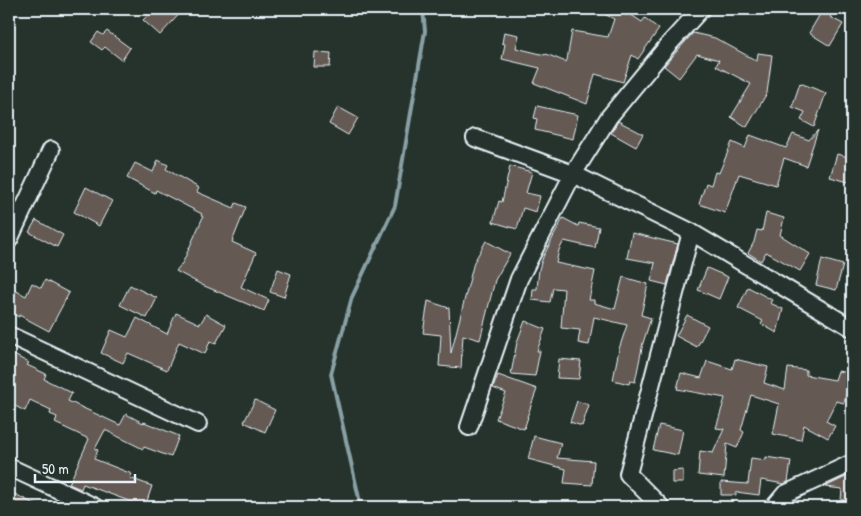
<svg xmlns="http://www.w3.org/2000/svg" width="861" height="516" font-family="'Patrick Hand',sans-serif">
<style>
.lines{fill:none;stroke-linecap:round;stroke-linejoin:round}
.stream{stroke:#89a1a6;stroke-width:4}
.building{fill:#655a53;stroke:#e8f1f8}
.minor-casing{stroke:#e8f1f8;stroke-width:20}
.minor{stroke:#26332d;stroke-width:16}
</style>
<rect width="100%" height="100%" fill="#26332d"/>
<filter id="ink" filterUnits="userSpaceOnUse"><feTurbulence type="fractalNoise" baseFrequency=".02" numOctaves="2"/><feDisplacementMap in="SourceGraphic" scale="10" xChannelSelector="R" yChannelSelector="G"/><feConvolveMatrix kernelMatrix="1 2 1 2 8 2 1 2 1" color-interpolation-filters="sRGB"/></filter>
<g filter="url(#ink)">
<g class="lines">
<polyline class="stream" points="361,507 331,374 352,297 395,206 425,31 423,9"/>
</g>
<g class="building">
<polygon points="154,9 184,9 160,35 143,20"/>
<polygon points="595,9 622,9 642,22 645,18 659,29 638,59 632,55 623,82 595,74 587,104 534,83 540,68 502,59 505,44 502,43 504,32 519,35 516,48 545,55 546,54 566,62 567,60 572,31 608,37 614,19"/>
<polygon points="823,9 835,9 830,17 843,24 830,46 809,33"/>
<polygon points="107,31 130,48 122,60 105,47 102,50 91,42 98,32 103,35"/>
<polygon points="693,33 715,38 757,61 758,53 772,55 767,93 747,127 731,117 751,84 716,66 719,60 697,54 679,78 664,66"/>
<polygon points="315,52 331,53 330,67 314,67"/>
<polygon points="800,83 826,93 814,127 801,120 805,112 792,107"/>
<polygon points="537,106 578,115 573,139 535,130 537,119 534,118"/>
<polygon points="338,107 358,118 348,135 329,124"/>
<polygon points="618,121 643,134 636,147 611,133"/>
<polygon points="818,130 806,166 784,158 776,185 739,174 725,213 699,204 706,183 711,185 715,172 719,173 732,142 745,148 750,135 786,148 793,134 809,140"/>
<polygon points="837,154 852,158 852,183 830,177"/>
<polygon points="158,160 168,165 166,169 199,188 197,192 234,208 236,203 246,207 232,242 256,253 241,287 269,300 264,311 202,285 176,271 183,262 203,217 201,216 202,214 156,190 155,193 127,178 135,163 153,172"/>
<polygon points="510,166 532,172 526,193 540,196 536,212 523,208 517,229 493,222 499,201 502,202"/>
<polygon points="86,187 112,201 99,226 74,212"/>
<polygon points="766,213 784,218 780,235 810,254 800,271 766,252 761,261 748,253 754,242 757,230 762,231"/>
<polygon points="563,218 578,226 579,223 599,227 595,248 564,241 559,250 556,263 595,271 589,300 594,300 594,303 615,309 623,277 648,284 641,315 651,318 643,343 635,382 630,381 629,384 613,380 619,349 627,325 594,317 589,345 578,343 580,330 561,328 564,289 553,288 550,302 532,300 533,289 537,289 539,269 543,257"/>
<polygon points="36,220 63,235 57,247 29,232"/>
<polygon points="632,233 678,244 667,285 651,281 655,263 627,258"/>
<polygon points="486,241 510,254 495,280 480,340 463,335 461,368 439,366 441,335 423,333 428,301 449,308 451,353 474,262"/>
<polygon points="822,259 843,265 836,290 816,285"/>
<polygon points="707,268 728,277 719,299 698,290"/>
<polygon points="278,269 291,274 284,297 270,292"/>
<polygon points="45,280 69,293 49,331 19,315 19,317 9,312 9,287 26,296 32,283 41,288"/>
<polygon points="130,285 157,298 147,318 120,305"/>
<polygon points="748,287 772,300 770,303 783,309 777,333 761,324 763,321 738,308"/>
<polygon points="176,313 200,324 206,314 226,325 216,343 210,341 205,354 179,342 167,370 128,353 123,363 101,353 111,330 127,337 137,318 167,334"/>
<polygon points="687,315 708,326 697,347 676,336"/>
<polygon points="525,321 545,329 537,351 540,351 535,376 511,374 517,342"/>
<polygon points="14,355 29,363 27,365 46,374 44,379 72,393 68,401 120,425 126,414 143,423 144,422 179,436 171,457 144,447 143,449 105,430 95,449 98,450 94,459 132,474 130,478 152,486 145,507 83,484 81,489 69,484 89,439 55,423 57,417 50,414 51,410 30,400 25,411 9,403 9,365"/>
<polygon points="559,359 581,361 579,379 557,378"/>
<polygon points="735,359 768,367 764,383 785,390 788,368 806,370 806,375 835,380 838,371 852,374 852,387 848,386 844,403 836,401 826,421 835,426 828,438 804,425 801,440 773,434 779,404 751,395 741,430 744,432 737,448 727,444 724,478 698,475 700,451 713,453 724,429 716,428 725,398 677,389 681,373 701,378 707,361 732,369"/>
<polygon points="498,375 537,389 527,417 528,417 524,429 496,419 506,393 493,388"/>
<polygon points="255,400 275,410 265,432 244,422"/>
<polygon points="577,401 589,405 582,426 570,422"/>
<polygon points="659,425 683,430 678,455 653,450"/>
<polygon points="534,436 561,443 557,458 594,461 592,485 564,483 566,469 528,459"/>
<polygon points="766,457 791,461 788,482 784,484 761,480 759,495 736,492 736,495 721,495 721,482 748,484 751,458 766,460"/>
<polygon points="683,470 683,483 672,483 672,471"/>
<polygon points="852,474 852,501 841,500 842,489 825,487"/>
<polygon points="9,491 40,507 9,507"/>
</g>
<g class="lines">
<g class="minor-casing">
<g id="minor">
<polyline points="475,138 573,174 691,232 852,328"/>
<polyline points="9,240 51,150"/>
<polyline points="9,335 198,424"/>
<polyline points="469,427 519,279 573,174 609,117 669,44 701,9"/>
<polyline points="9,467 95,507"/>
<polyline points="661,507 628,474 691,232"/>
<polyline points="774,507 785,494 852,463"/>
</g>
</g>
<use href="#minor" class="minor"/>
</g>
</g>
<rect width="861" height="516" fill="none" stroke="#26332d" stroke-width="30"/>
<rect x="15" y="15" width="831" height="486" fill="none" stroke="#e8f1f8" stroke-width="2" filter="url(#ink)"/>
<path d="M35 474v8h100v-8" fill="none" stroke="#e8f1f8" stroke-width="2.5"/>
<text x="42" y="474" font-size="15" fill="#e8f1f8" stroke="#26332d" stroke-width="4" paint-order="stroke">50 m</text>
</svg>
